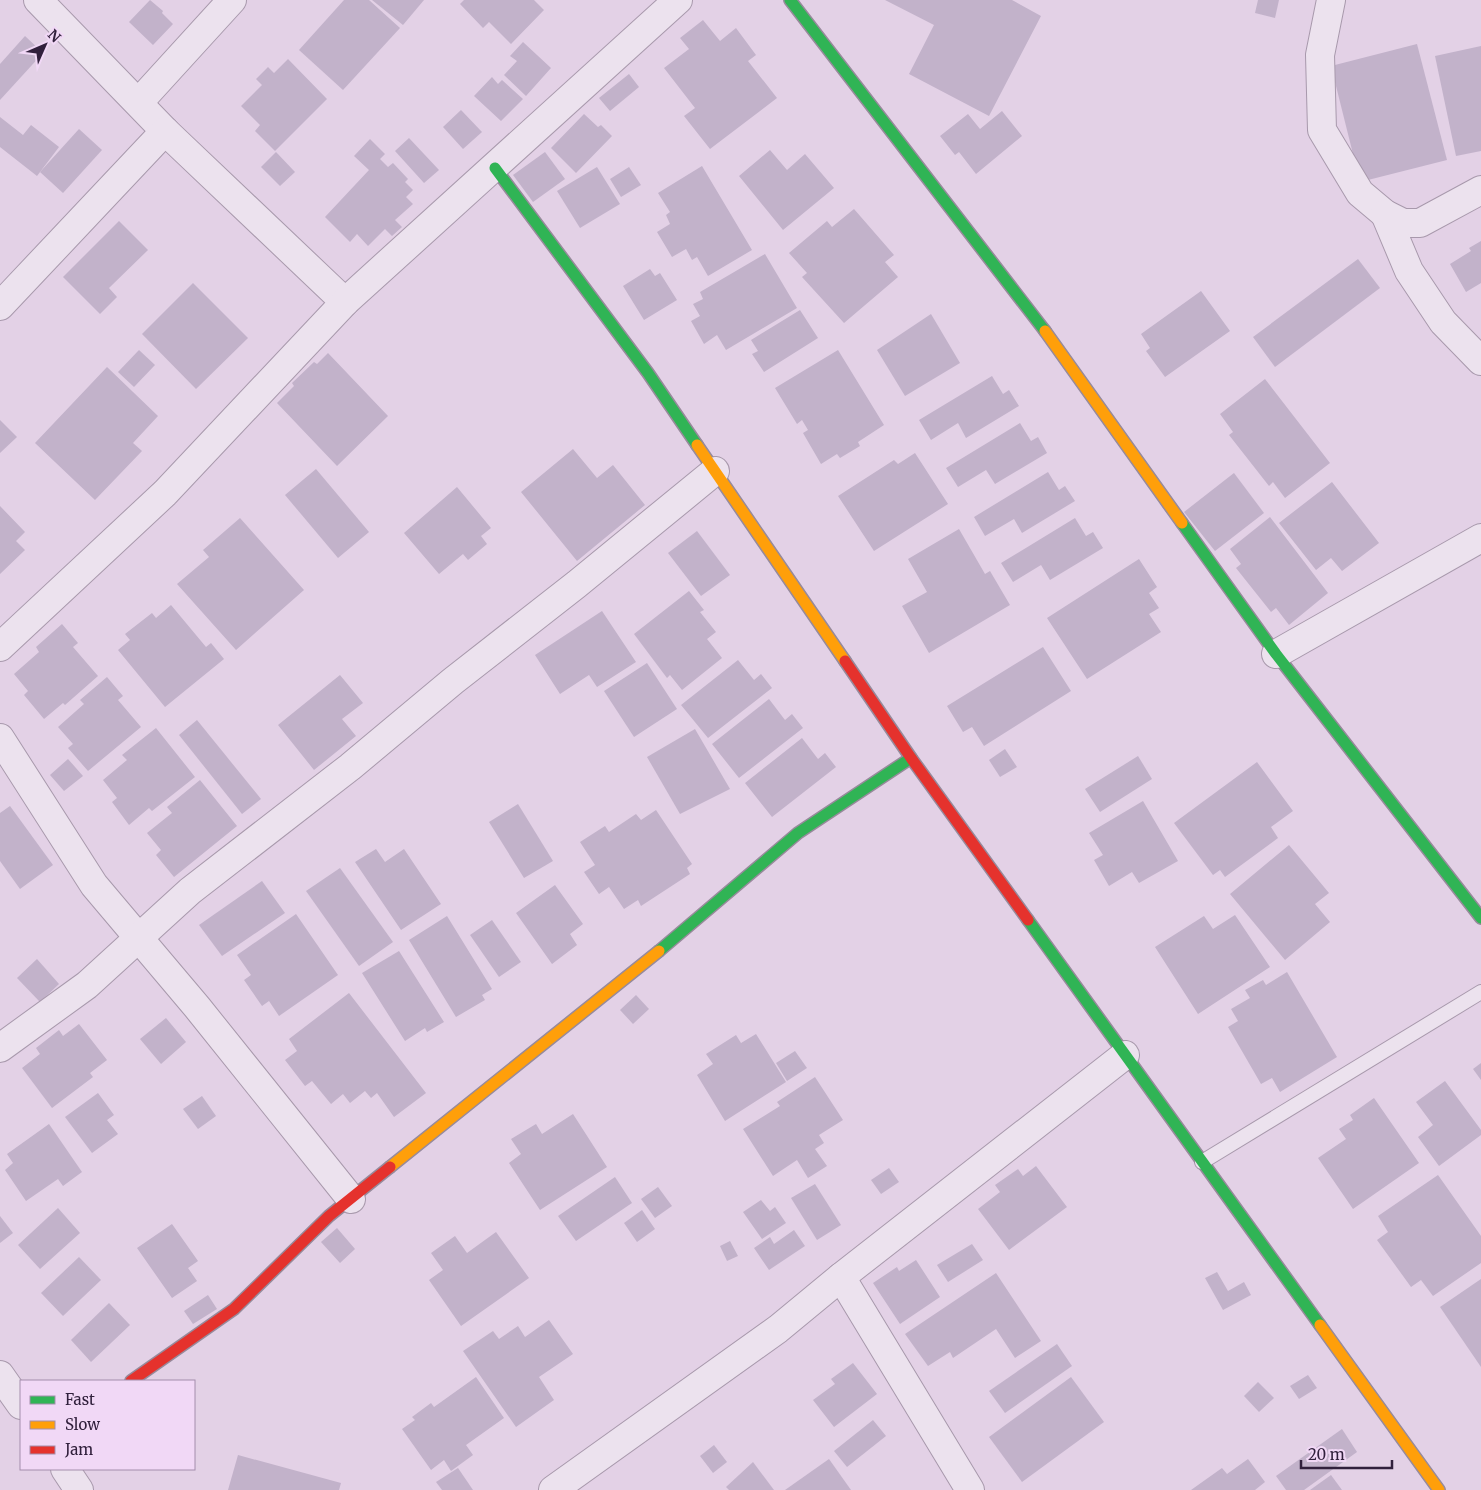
<svg xmlns="http://www.w3.org/2000/svg" width="1481" height="1490" font-family="Merriweather,serif">
<style>
.building{fill:#c2b2ca}
.lines{fill:none;stroke-linecap:round;stroke-linejoin:round}
.lane-casing{stroke:#a899ac;stroke-width:16}
.street-casing{stroke:#a899ac;stroke-width:30}
.fast-casing{stroke:#978a9b;stroke-width:14}
.slow-casing{stroke:#978a9b;stroke-width:14}
.jam-casing{stroke:#978a9b;stroke-width:14}
.lane{stroke:#ece2ee;stroke-width:14}
.street{stroke:#ece2ee;stroke-width:28}
.fast{stroke:#30b455;stroke-width:11}
.slow{stroke:#ff9f0a;stroke-width:11}
.jam{stroke:#e5322d;stroke-width:11}
</style>
<rect width="100%" height="100%" fill="#e3d1e6"/>
<g class="building">
<polygon points="150,0 163,11 162,13 173,24 153,45 129,22"/>
<polygon points="344,0 369,0 400,28 343,90 299,50"/>
<polygon points="372,0 424,0 403,25"/>
<polygon points="464,0 534,0 544,10 511,44 489,22 483,28 460,4"/>
<polygon points="885,0 1012,0 1041,16 989,116 909,74 934,25"/>
<polygon points="1258,0 1279,0 1275,18 1255,13"/>
<polygon points="703,20 720,41 736,28 756,55 748,61 777,98 710,149 684,116 695,108 664,68 689,49 680,38"/>
<polygon points="25,36 43,53 0,100 0,64"/>
<polygon points="523,42 551,68 526,96 504,75 517,61 510,56"/>
<polygon points="1417,44 1447,160 1360,182 1331,66"/>
<polygon points="1481,46 1481,151 1456,156 1435,56"/>
<polygon points="288,59 327,99 275,151 255,131 260,125 241,106 262,85 256,79 268,67 274,73"/>
<polygon points="629,74 639,87 610,111 599,98"/>
<polygon points="492,77 498,84 502,80 523,99 501,121 474,96"/>
<polygon points="461,110 482,132 463,149 443,127"/>
<polygon points="1002,111 1022,136 976,174 959,152 955,155 940,136 968,114 980,129"/>
<polygon points="584,114 598,127 601,125 612,136 576,173 551,148"/>
<polygon points="0,117 23,135 31,125 59,147 37,176 0,147"/>
<polygon points="79,129 102,150 63,193 40,172"/>
<polygon points="409,138 439,170 424,183 395,151"/>
<polygon points="370,139 385,154 380,159 388,167 393,163 408,179 405,182 413,190 406,197 413,204 395,220 402,227 392,236 385,229 368,246 357,234 350,242 325,217 369,170 354,156"/>
<polygon points="770,150 787,170 805,154 834,188 783,230 739,176"/>
<polygon points="276,152 295,172 280,186 261,167"/>
<polygon points="545,152 565,179 533,202 513,175"/>
<polygon points="702,166 752,250 708,276 697,257 692,260 686,249 672,257 657,232 670,224 666,215 670,212 658,193"/>
<polygon points="597,167 620,204 580,228 557,191"/>
<polygon points="629,167 641,185 621,197 610,179"/>
<polygon points="854,209 894,255 885,262 898,277 844,323 802,277 807,273 789,253 827,221 832,227"/>
<polygon points="119,221 148,250 109,288 117,297 100,314 63,277"/>
<polygon points="1481,241 1481,283 1466,292 1450,264 1471,251 1469,248"/>
<polygon points="765,254 797,308 726,350 717,335 704,344 691,321 700,316 693,304 703,299 700,292"/>
<polygon points="1358,259 1380,288 1275,367 1253,337"/>
<polygon points="650,269 655,276 660,273 677,300 644,320 623,286"/>
<polygon points="193,283 248,338 196,389 142,334"/>
<polygon points="1201,291 1230,331 1165,377 1146,351 1150,348 1141,334"/>
<polygon points="800,310 818,338 764,372 752,354 758,351 751,340"/>
<polygon points="931,314 960,363 905,396 877,350"/>
<polygon points="139,350 155,365 134,387 118,372"/>
<polygon points="838,350 884,425 858,442 860,446 840,458 837,454 821,464 803,433 808,430 802,420 797,424 775,388"/>
<polygon points="328,353 388,416 337,466 277,403 294,386 292,383 314,362 317,364"/>
<polygon points="107,367 158,416 133,443 142,451 95,500 35,443"/>
<polygon points="992,376 1003,394 1009,390 1019,406 966,438 958,423 931,440 919,420"/>
<polygon points="1265,379 1330,463 1285,498 1273,482 1269,486 1229,435 1233,432 1220,414"/>
<polygon points="0,420 17,437 0,453"/>
<polygon points="1020,423 1031,441 1038,437 1047,453 995,484 986,470 958,487 946,468"/>
<polygon points="573,449 597,478 613,465 645,505 577,561 521,492"/>
<polygon points="915,453 948,504 874,551 838,496 894,460 898,464"/>
<polygon points="316,469 369,532 338,558 285,495"/>
<polygon points="1048,472 1059,490 1065,486 1075,501 1022,533 1014,519 985,536 974,517"/>
<polygon points="1234,473 1264,513 1215,551 1184,512"/>
<polygon points="1332,482 1379,543 1342,571 1331,558 1316,570 1279,523"/>
<polygon points="457,487 491,528 481,536 487,544 468,560 463,554 439,574 404,533"/>
<polygon points="0,506 25,532 16,541 25,550 0,574"/>
<polygon points="1270,517 1328,593 1289,625 1276,608 1271,612 1236,568 1241,564 1230,549"/>
<polygon points="240,518 304,590 236,650 177,584 209,557 203,550"/>
<polygon points="1075,518 1086,536 1093,532 1103,548 1050,580 1041,565 1013,582 1001,563"/>
<polygon points="959,529 985,574 990,571 1010,605 929,653 902,606 927,592 908,559"/>
<polygon points="697,531 730,575 701,596 668,553"/>
<polygon points="1139,559 1157,587 1149,593 1159,608 1149,614 1161,632 1087,679 1047,618"/>
<polygon points="689,591 704,610 700,612 716,632 707,639 722,658 682,690 670,675 667,678 634,634"/>
<polygon points="171,605 206,647 211,643 224,659 165,707 118,650 130,640 125,634 152,613 156,618"/>
<polygon points="602,611 636,662 597,687 589,675 560,694 535,655"/>
<polygon points="62,624 78,643 73,647 98,676 65,705 63,703 44,719 24,695 28,691 14,674 39,652 36,647"/>
<polygon points="1043,647 1071,691 984,746 972,727 963,732 947,706"/>
<polygon points="738,660 754,680 761,674 772,688 708,738 681,705"/>
<polygon points="647,663 677,709 634,737 604,691"/>
<polygon points="340,675 363,703 342,719 356,736 314,770 278,725"/>
<polygon points="107,677 123,696 118,700 141,727 88,771 68,748 73,744 58,727 84,704 80,700"/>
<polygon points="769,699 785,720 792,714 803,728 739,778 712,744"/>
<polygon points="197,720 261,799 242,814 179,735"/>
<polygon points="156,728 195,777 152,811 149,808 129,825 112,802 117,798 103,780 127,760 122,755"/>
<polygon points="695,729 730,789 680,814 647,757"/>
<polygon points="802,738 818,759 825,753 836,767 772,817 745,783"/>
<polygon points="1005,749 1017,767 1000,777 989,760"/>
<polygon points="1138,756 1152,779 1100,812 1085,789"/>
<polygon points="68,759 83,776 64,791 50,775"/>
<polygon points="1257,762 1293,811 1271,827 1278,838 1225,877 1220,870 1213,875 1174,823"/>
<polygon points="200,780 237,826 174,877 156,855 161,850 147,833 172,813 167,807"/>
<polygon points="1143,801 1178,861 1139,883 1132,872 1109,886 1094,860 1103,855 1089,833"/>
<polygon points="518,804 553,861 524,878 489,822"/>
<polygon points="10,806 53,865 20,889 0,861 0,813"/>
<polygon points="656,810 692,864 687,868 690,874 641,906 638,900 624,909 609,887 599,894 584,872 595,865 580,842 605,826 609,832 636,814 641,820"/>
<polygon points="1289,845 1329,893 1315,904 1330,922 1285,960 1230,894"/>
<polygon points="376,849 385,862 404,849 441,904 401,930 355,862"/>
<polygon points="340,868 393,942 359,966 306,891"/>
<polygon points="262,881 285,913 222,956 199,925"/>
<polygon points="555,885 583,924 570,934 577,945 552,964 516,913"/>
<polygon points="296,914 338,975 279,1016 269,1001 262,1006 244,980 251,975 237,955"/>
<polygon points="1235,915 1270,967 1198,1014 1155,947 1204,916 1213,929"/>
<polygon points="447,916 492,989 482,995 485,1000 456,1017 409,940"/>
<polygon points="492,920 521,962 499,977 470,935"/>
<polygon points="399,951 444,1022 427,1032 425,1028 405,1041 362,973"/>
<polygon points="37,959 59,984 40,1002 17,978"/>
<polygon points="1287,972 1337,1057 1280,1092 1272,1078 1261,1084 1228,1027 1238,1021 1231,1009 1250,998 1245,990 1263,980 1266,985"/>
<polygon points="349,993 426,1093 394,1117 377,1093 371,1098 365,1091 350,1103 343,1094 331,1104 312,1081 305,1086 285,1060 297,1051 289,1039"/>
<polygon points="636,995 649,1009 633,1024 620,1010"/>
<polygon points="166,1018 186,1042 161,1064 140,1039"/>
<polygon points="79,1024 107,1060 90,1073 93,1077 52,1108 22,1068 40,1054 36,1048 59,1030 63,1036"/>
<polygon points="756,1034 786,1082 725,1121 697,1075 713,1064 706,1054 736,1035 741,1043"/>
<polygon points="795,1051 807,1068 787,1081 776,1063"/>
<polygon points="1481,1063 1481,1080 1473,1069"/>
<polygon points="815,1077 843,1120 819,1135 824,1143 815,1149 827,1166 808,1178 797,1160 773,1176 743,1129 780,1106 777,1102"/>
<polygon points="1445,1081 1481,1130 1481,1135 1439,1166 1418,1137 1433,1125 1416,1102"/>
<polygon points="98,1093 114,1115 107,1120 118,1134 92,1153 65,1117"/>
<polygon points="202,1096 216,1116 198,1129 183,1109"/>
<polygon points="1374,1098 1419,1163 1353,1209 1318,1158 1346,1139 1339,1129 1353,1120 1350,1115"/>
<polygon points="573,1114 607,1167 540,1210 509,1163 521,1154 511,1139 536,1124 542,1134"/>
<polygon points="49,1124 82,1172 63,1186 58,1179 26,1201 5,1170 13,1163 7,1154"/>
<polygon points="1036,1166 1067,1207 1009,1250 978,1209 1000,1192 995,1185 1018,1169 1023,1176"/>
<polygon points="889,1168 899,1182 881,1194 871,1180"/>
<polygon points="1438,1175 1481,1236 1481,1263 1433,1296 1421,1280 1411,1287 1377,1240 1388,1232 1378,1216"/>
<polygon points="615,1177 632,1203 576,1241 558,1216"/>
<polygon points="815,1184 841,1225 817,1240 791,1198"/>
<polygon points="658,1187 672,1206 655,1218 641,1199"/>
<polygon points="761,1200 770,1211 775,1207 786,1223 762,1239 743,1212"/>
<polygon points="58,1208 80,1233 40,1269 18,1245"/>
<polygon points="642,1210 655,1229 637,1242 624,1223"/>
<polygon points="0,1216 13,1233 0,1243"/>
<polygon points="172,1224 198,1261 188,1268 197,1281 172,1298 137,1248"/>
<polygon points="337,1228 355,1249 340,1263 321,1242"/>
<polygon points="794,1230 805,1246 769,1270 754,1248 770,1237 774,1244"/>
<polygon points="496,1232 529,1278 461,1326 429,1280 443,1270 431,1253 455,1236 467,1253"/>
<polygon points="730,1241 738,1256 727,1261 720,1246"/>
<polygon points="972,1244 983,1260 948,1282 937,1265"/>
<polygon points="79,1257 101,1280 63,1316 41,1293"/>
<polygon points="916,1260 940,1297 900,1324 873,1283 897,1267 899,1271"/>
<polygon points="1217,1272 1228,1291 1244,1282 1251,1295 1223,1310 1205,1278"/>
<polygon points="996,1273 1041,1341 1015,1358 996,1329 953,1358 950,1352 928,1366 905,1334"/>
<polygon points="1481,1279 1481,1367 1440,1307"/>
<polygon points="208,1295 217,1309 193,1324 184,1311"/>
<polygon points="109,1303 130,1325 91,1362 71,1340"/>
<polygon points="549,1320 573,1354 539,1377 554,1400 516,1427 463,1351 493,1331 499,1339 518,1326 525,1337"/>
<polygon points="1057,1344 1072,1366 1005,1413 989,1391"/>
<polygon points="853,1363 877,1394 834,1427 813,1400 835,1384 831,1379"/>
<polygon points="1308,1375 1317,1388 1299,1399 1290,1386"/>
<polygon points="476,1377 504,1418 466,1445 473,1455 451,1471 444,1460 431,1470 402,1429 415,1420 412,1417 431,1403 434,1407"/>
<polygon points="1071,1377 1104,1422 1022,1482 989,1437"/>
<polygon points="1258,1382 1274,1398 1259,1412 1244,1396"/>
<polygon points="873,1420 886,1436 847,1467 834,1451"/>
<polygon points="1342,1429 1357,1452 1304,1490 1286,1490 1276,1476"/>
<polygon points="714,1445 727,1462 713,1473 700,1456"/>
<polygon points="238,1455 341,1483 339,1490 228,1490"/>
<polygon points="829,1459 851,1490 785,1490"/>
<polygon points="1248,1459 1265,1482 1255,1490 1191,1490 1222,1468 1227,1474"/>
<polygon points="753,1462 774,1490 729,1490 726,1487"/>
<polygon points="458,1468 473,1490 442,1490 436,1482"/>
<polygon points="1331,1475 1342,1490 1310,1490"/>
</g>
<g class="lines">
<g class="lane-casing">
<polyline id="lane" points="1202,1162 1481,992"/>
</g>
<g class="street-casing">
<g id="street">
<polyline points="38,0 165,131 345,302"/>
<polyline points="1331,0 1320,55 1322,130 1360,193 1385,214 1403,223 1420,223 1481,190"/>
<polyline points="139,102 232,0"/>
<polyline points="1385,214 1409,271 1443,322 1481,361"/>
<polyline points="0,306 165,131"/>
<polyline points="0,647 165,493 345,302 678,0"/>
<polyline points="1276,654 1481,538"/>
<polyline points="0,738 94,885 197,1007 351,1199"/>
<polyline points="0,1048 87,985 190,891 350,767 453,681 577,584 715,471"/>
<polyline points="841,1277 970,1490"/>
<polyline points="0,1375 21,1405"/>
<polyline points="65,1469 79,1490"/>
<polyline points="553,1490 778,1329 841,1277 1125,1055"/>
</g>
</g>
<g class="fast-casing">
<g id="fast">
<polyline points="790,0 1045,331"/>
<polyline points="495,168 648,373 697,445"/>
<polyline points="1182,523 1276,654 1481,918"/>
<polyline points="1028,920 1320,1325"/>
<polyline points="659,951 798,833 911,758"/>
</g>
</g>
<g class="slow-casing">
<g id="slow">
<polyline points="1045,331 1182,523"/>
<polyline points="697,445 845,661"/>
<polyline points="390,1167 659,951"/>
<polyline points="1320,1325 1439,1490"/>
</g>
</g>
<g class="jam-casing">
<g id="jam">
<polyline points="845,661 911,758 1028,920"/>
<polyline points="131,1381 234,1309 329,1216 390,1167"/>
</g>
</g>
<use href="#lane" class="lane"/>
<use href="#street" class="street"/>
<use href="#fast" class="fast"/>
<use href="#slow" class="slow"/>
<use href="#jam" class="jam"/>
</g>
<rect x="20" y="1380" width="175" height="90" fill="#f1d8f6" stroke="#a48eac"/>
<rect x="30" y="1396" width="25" height="8" fill="#30b455" stroke="#a48eac"/>
<text x="65" y="1405" font-size="15" fill="#31203c">Fast</text>
<rect x="30" y="1421" width="25" height="8" fill="#ff9f0a" stroke="#a48eac"/>
<text x="65" y="1430" font-size="15" fill="#31203c">Slow</text>
<rect x="30" y="1446" width="25" height="8" fill="#e5322d" stroke="#a48eac"/>
<text x="65" y="1455" font-size="15" fill="#31203c">Jam</text>
<g transform="translate(45 45) rotate(45)" stroke="#f1d8f6" stroke-width="4" paint-order="stroke">
<path d="M0-4L9 19L0 12L-9 19Z" fill="#31203c"/>
<text y="-8" font-size="14" font-weight="bold" text-anchor="middle" fill="#31203c">N</text>
</g>
<path d="M1301 1460v8h91v-8" fill="none" stroke="#31203c" stroke-width="2.5"/>
<text x="1308" y="1460" font-size="15" fill="#31203c" stroke="#f1d8f6" stroke-width="4" paint-order="stroke">20 m</text>
</svg>
